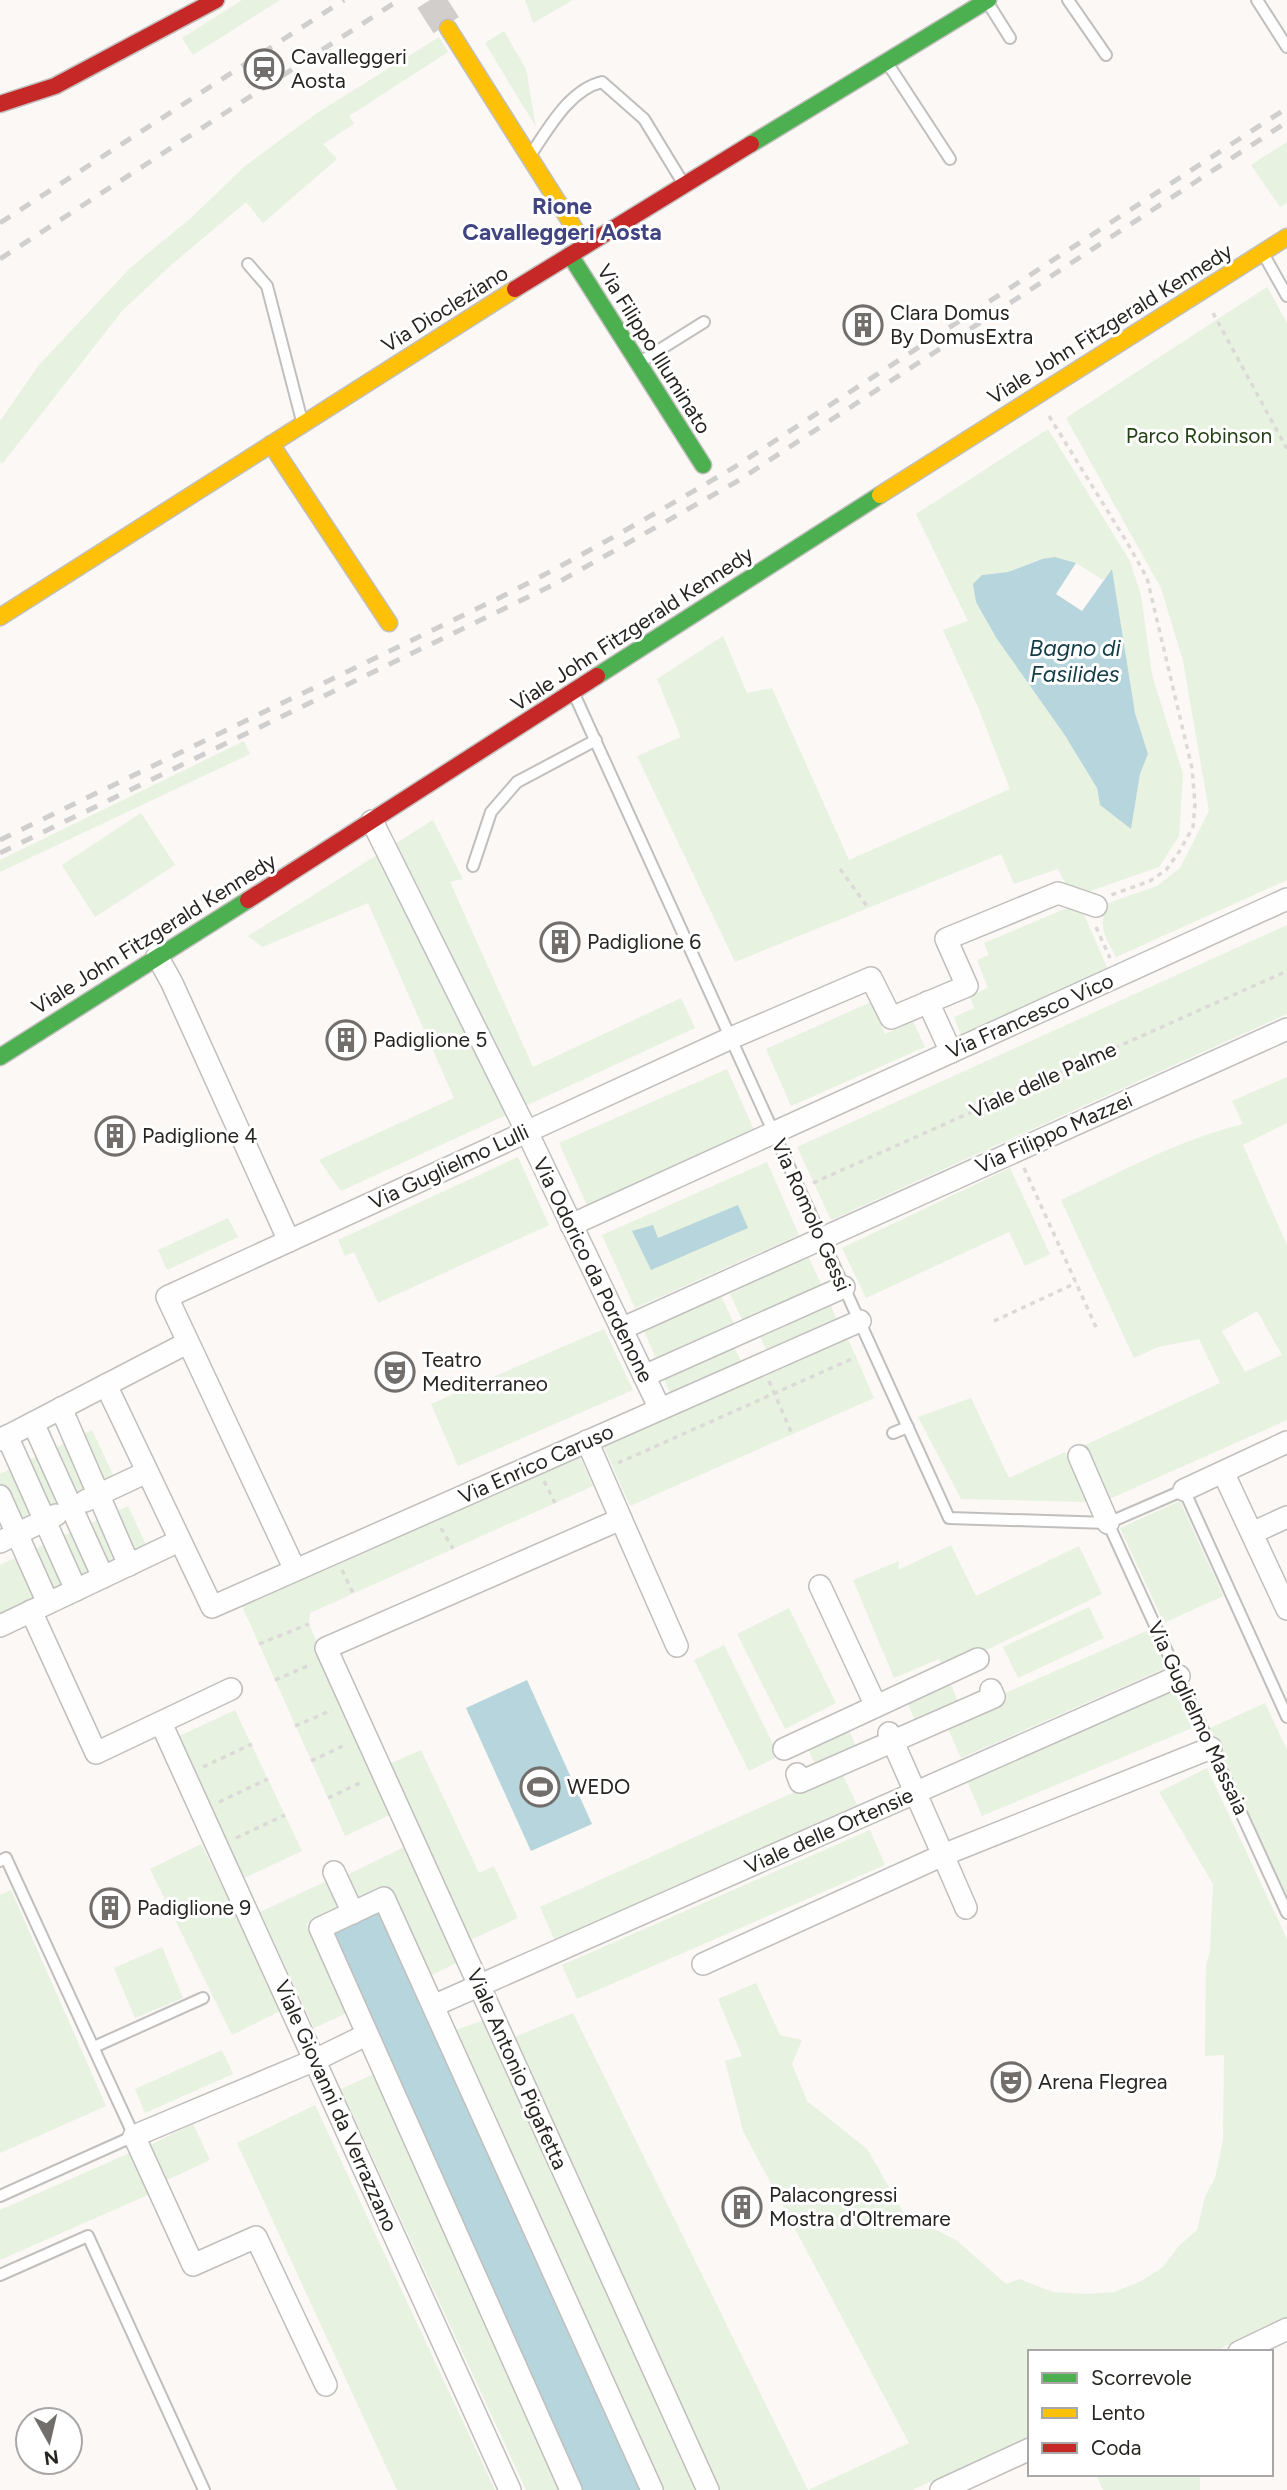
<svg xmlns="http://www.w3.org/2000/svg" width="1287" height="2490" font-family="Figtree,sans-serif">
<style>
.green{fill:#e7f2e0;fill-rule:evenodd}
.water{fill:#b7d5dc}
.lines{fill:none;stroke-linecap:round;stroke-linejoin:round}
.secondary-tunnel{stroke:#d1cecb;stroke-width:30;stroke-dasharray:30 15;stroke-linecap:butt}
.lane-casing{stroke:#c1bfbd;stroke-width:14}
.street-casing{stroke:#c1bfbd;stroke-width:24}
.fast-casing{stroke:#c1bfbd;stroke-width:19}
.slow-casing{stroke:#c1bfbd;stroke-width:19}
.jam-casing{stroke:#c1bfbd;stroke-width:19}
.path{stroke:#dcdad9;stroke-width:3.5;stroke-dasharray:5 5;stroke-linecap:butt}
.lane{stroke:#fefefe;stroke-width:10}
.street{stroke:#fefefe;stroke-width:21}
.fast{stroke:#4caf50;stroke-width:16}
.slow{stroke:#ffc107;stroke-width:16}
.jam{stroke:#c62828;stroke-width:16}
.rail{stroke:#d0cfcf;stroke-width:5;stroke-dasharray:12 12;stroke-linecap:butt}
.labels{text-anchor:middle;stroke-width:6;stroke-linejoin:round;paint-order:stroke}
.poi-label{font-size:21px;fill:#272422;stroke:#fff;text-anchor:start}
.street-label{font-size:21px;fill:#272422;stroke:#fff}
.park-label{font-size:21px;fill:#234114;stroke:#fff}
.neighbourhood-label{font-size:23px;font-weight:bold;fill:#414481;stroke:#fff}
.water-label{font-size:23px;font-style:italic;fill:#133c45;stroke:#fff}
</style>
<rect width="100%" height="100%" fill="#fbf8f5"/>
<g class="green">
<polygon points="242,0 280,0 193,55 182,38"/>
<polygon points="525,0 573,0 533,23"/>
<polygon points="504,31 526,69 536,127 485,43"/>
<polygon points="439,37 448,52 349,116 354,124 323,144 337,159 263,223 246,202 170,266 122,311 2,464 0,462 0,421 39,365 130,268 191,218 245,166 317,113"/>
<polygon points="1287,142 1287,203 1280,207 1251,165"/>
<path d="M1267,287l20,36v557l-171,77c-11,-21 -19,-31 -8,-54l49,-17 23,-18 29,-57 -26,-150 -22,-73 -95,-170z"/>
<path d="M1048,429l82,132 11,34 11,80 31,99 -4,62 -20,31 -86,30 -15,-28 -44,15 -13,-30 -266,108 -98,-206 44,-19 -24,-58 66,-43 24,57 25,-5 77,172 161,-71 -32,-82 -35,-77 25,-9 -52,-107zM1055,557l21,6 27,17 9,-10 23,143 13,41 -8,20 -9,55 -31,-24 -3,-17 -33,-54 -67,-95 -15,-64 26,-3 30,-12z"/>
<polygon points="244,741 250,754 0,872 0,860"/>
<polygon points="141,813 175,865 95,917 62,865"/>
<polygon points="433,820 463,879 450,882 533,1067 681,998 695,1028 341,1191 319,1160 454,1098 368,903 262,947 248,936"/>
<polygon points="1079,903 1109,972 961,1035 954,1017 974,1008 970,996 988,988 977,960 989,955 984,943"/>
<polygon points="1287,925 1287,1014 831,1220 797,1147"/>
<polygon points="871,1002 885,1034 913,1021 925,1047 791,1106 766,1049"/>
<polygon points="727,1069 755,1132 587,1205 559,1143"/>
<path d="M1287,1077v46l-44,22 44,100v175l-180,80 -24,-54 137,-63 -21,-44 -41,8 -24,11 -73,-158c60,-28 117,-60 182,-76l-11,-23zM1257,1311l25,44 -37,17 -23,-41z"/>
<polygon points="518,1157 549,1225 378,1303 354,1252 345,1256 338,1240"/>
<polygon points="767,1162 799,1235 635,1308 602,1235"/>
<polygon points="1010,1168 1050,1254 1025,1266 1009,1232 866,1298 842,1248"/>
<polygon points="228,1218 238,1237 167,1270 158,1250"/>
<polygon points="808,1256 823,1288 745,1326 730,1294"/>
<polygon points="721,1296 736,1328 658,1363 644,1331"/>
<polygon points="828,1298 837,1320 766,1350 757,1329"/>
<polygon points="604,1329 633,1390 458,1466 431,1404"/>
<polygon points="844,1330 874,1398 630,1506 600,1438"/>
<polygon points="732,1343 742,1363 671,1395 662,1375"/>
<polygon points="971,1398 1009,1478 1065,1452 1089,1502 961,1499 918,1417"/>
<polygon points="92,1430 113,1475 0,1529 0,1474"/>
<polygon points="579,1455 593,1486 310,1613 309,1624 324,1658 394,1813 345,1836 242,1606 340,1564"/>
<polygon points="1180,1501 1223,1596 1164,1623 1120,1528"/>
<polygon points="128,1506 149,1551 0,1621 0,1565"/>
<polygon points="951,1545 976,1596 1079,1546 1102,1594 945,1670 939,1659 894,1678 853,1580 899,1561 898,1570"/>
<polygon points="1089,1607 1104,1638 1018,1678 1003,1647"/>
<polygon points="789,1608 836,1703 785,1729 737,1634"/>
<polygon points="1153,1628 1170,1666 961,1758 944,1720"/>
<polygon points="724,1645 779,1756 749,1771 694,1660"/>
<polygon points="949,1681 962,1710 918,1728 906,1699"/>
<polygon points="1175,1688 1192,1728 982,1816 965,1776"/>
<polygon points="1265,1703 1287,1750 1287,1899 1208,1729"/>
<polygon points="235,1710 302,1851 242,1879 175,1738"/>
<polygon points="847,1726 859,1752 818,1771 806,1744"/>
<polygon points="421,1750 479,1873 494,1866 518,1918 466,1942 387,1765"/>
<polygon points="1207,1768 1287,1939 1287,2318 1213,2352 1030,2352 1030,2436 912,2490 658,2490 455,2030 491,2018 502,2042 573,2013 808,2490 909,2443 743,2131 725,2061 742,2056 718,1999 756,1983 780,2035 802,2040 792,2064 807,2101 867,2149 905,2215 956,2240 1006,2284 1019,2279 1053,2292 1088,2294 1115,2292 1141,2281 1162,2268 1179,2246 1197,2230 1205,2197 1215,2178 1223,2140 1224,2055 1205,2056 1206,1966 1210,1951 1213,1884 1159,1792"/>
<polygon points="841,1771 857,1805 555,1941 540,1907"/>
<polygon points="870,1830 885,1865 577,1999 562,1965"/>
<polygon points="201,1844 284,2009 232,2035 150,1869"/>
<polygon points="404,1847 460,1961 430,1976 387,1888 356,1903 343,1877"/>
<polygon points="331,1879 343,1906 306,1924 347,2013 314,2028 260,1912"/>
<polygon points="11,1890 106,2106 0,2153 0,1895"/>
<polygon points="162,1947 183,1998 135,2018 114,1968"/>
<polygon points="222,2050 233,2074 145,2113 135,2089"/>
<polygon points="376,2073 560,2490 526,2490 341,2089"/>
<polygon points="315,2105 495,2490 397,2490 237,2143"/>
<polygon points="193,2124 210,2160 163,2182 146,2147"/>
<polygon points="132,2152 150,2194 0,2260 0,2210"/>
<polygon points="1096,2474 1200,2474 1200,2490 1103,2490"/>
</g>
<g class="water">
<polygon points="1055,557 1076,563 1056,594 1082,611 1112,569 1135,713 1148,754 1140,774 1131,829 1100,805 1097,788 1064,734 997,639 976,602 973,584 982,575 1008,572 1042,559"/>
<polygon points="738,1205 748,1228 651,1270 632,1231 653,1225 658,1238"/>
<polygon points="527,1680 592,1824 531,1851 466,1708"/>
<polygon points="381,1909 643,2490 577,2490 330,1934"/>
</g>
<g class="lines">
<polyline class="secondary-tunnel" points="430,0 448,28"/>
<g class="lane-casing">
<g id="lane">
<polyline points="1068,0 1106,55"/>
<polyline points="1257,0 1287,47"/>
<polyline points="988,3 1010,38"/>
<polyline points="888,64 950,159"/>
<path d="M531,154c18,-26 38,-64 71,-72l42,37 39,64"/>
<polyline points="1264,255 1287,296"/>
<polyline points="248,264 267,286 302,421"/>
<polyline points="640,362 704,322"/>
<polyline points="575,696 949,1518 1108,1523 1184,1490 1287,1717"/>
<polyline points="473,866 491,812 517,782 596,740"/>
<polyline points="893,1433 908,1427"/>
<polyline points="1108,1523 1287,1913"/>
<polyline points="0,1861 6,1858 134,2136 0,2196"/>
<polyline points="94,2047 203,1998"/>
<polyline points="0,2275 88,2236 204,2490"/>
</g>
</g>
<g class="street-casing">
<g id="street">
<polyline points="372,821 527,1132 660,1409"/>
<polyline points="157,956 172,983 289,1241"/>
<polyline points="928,1002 951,1052"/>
<polyline points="571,1225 1287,899"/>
<polyline points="621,1329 1287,1029"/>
<polyline points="644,1376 844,1287"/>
<polyline points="106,1385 212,1607 860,1321"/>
<polyline points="61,1408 129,1565"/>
<polyline points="33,1423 103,1577"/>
<polyline points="7,1436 76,1590"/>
<polyline points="0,1440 187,1343"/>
<polyline points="587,1441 621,1519 326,1648 708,2490"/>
<polyline points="1079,1456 1108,1523"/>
<polyline points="1223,1472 1287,1609"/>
<polyline points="1184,1490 1287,1442"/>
<polyline points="0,1496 48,1603"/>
<polyline points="85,1501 147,1472"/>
<polyline points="621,1519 677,1646"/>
<polyline points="1252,1533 1287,1517"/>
<polyline points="0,1542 56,1515"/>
<polyline points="295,1570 167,1297 731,1038 871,978 891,1018 967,986 946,939 1058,893 1096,906"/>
<polyline points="820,1586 876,1706"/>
<polyline points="31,1611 96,1753 231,1689"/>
<polyline points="0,1626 179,1541"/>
<polyline points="161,1723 510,2490"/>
<polyline points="889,1733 943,1855 1211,1748"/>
<polyline points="784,1749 978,1659"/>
<polyline points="797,1774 800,1782 994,1697 991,1690"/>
<polyline points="334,1872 353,1913"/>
<polyline points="703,1964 943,1855 966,1908"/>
<polyline points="433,2006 1179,1676"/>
<polyline points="1239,2352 1287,2329"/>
<polyline points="326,2385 256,2237 193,2265 134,2136 315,2060 366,2035"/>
<polyline points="571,2490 320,1928 384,1898 652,2490"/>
<polyline points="941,2490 1030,2449"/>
</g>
</g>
<g class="fast-casing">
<g id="fast">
<polyline points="751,144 988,0"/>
<polyline points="570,255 703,465"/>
<polyline points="597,676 880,495"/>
<polyline points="0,1057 248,900"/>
</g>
</g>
<g class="slow-casing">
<g id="slow">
<polyline points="448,28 585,245"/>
<polyline points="271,444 389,623"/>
<polyline points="880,495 1287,237"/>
<polyline points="0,617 515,289"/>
</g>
</g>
<g class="jam-casing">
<g id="jam">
<polyline points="0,104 55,86 216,0"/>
<polyline points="515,289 751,144"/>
<polyline points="248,900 597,676"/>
</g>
</g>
<g class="path">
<polyline points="1213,313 1287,449"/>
<polyline points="1049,416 1128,544 1147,578 1192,768 1195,804 1193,827 1179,852 1166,870 1150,881 1111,895"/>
<polyline points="840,869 867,906"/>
<polyline points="1096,927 1110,958"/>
<polyline points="1024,1168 1096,1327"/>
<polyline points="813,1183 1287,971"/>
<polyline points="994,1321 1076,1283"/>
<polyline points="769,1381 792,1434"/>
<polyline points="618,1463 856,1357"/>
<polyline points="544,1481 555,1503"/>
<polyline points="441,1528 453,1549"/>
<polyline points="342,1570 353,1593"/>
<polyline points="259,1644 309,1624"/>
<polyline points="275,1680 312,1664"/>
<polyline points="295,1726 332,1710"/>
<polyline points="311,1761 347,1744"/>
<polyline points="203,1767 252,1744"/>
<polyline points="328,1798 364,1781"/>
<polyline points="219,1802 268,1779"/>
<polyline points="236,1838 285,1815"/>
</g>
<use href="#lane" class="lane"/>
<use href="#street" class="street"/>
<use href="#fast" class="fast"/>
<use href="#slow" class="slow"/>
<use href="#jam" class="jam"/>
<g class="rail">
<polyline points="0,223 344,0"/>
<polyline points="0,259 399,0"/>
<path d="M0,840l499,-242c80,-40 157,-85 234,-130l554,-360"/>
<polyline points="0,853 557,583 736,482 1287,122"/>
</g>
</g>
<defs>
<g id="station-ring" transform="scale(2.0125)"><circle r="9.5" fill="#fff" stroke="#716e6c" stroke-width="1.5"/><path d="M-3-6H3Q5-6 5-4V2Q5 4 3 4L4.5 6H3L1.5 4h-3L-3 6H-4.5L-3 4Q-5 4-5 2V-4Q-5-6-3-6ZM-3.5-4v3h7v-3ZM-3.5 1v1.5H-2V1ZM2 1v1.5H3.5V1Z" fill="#716e6c"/></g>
<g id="building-ring" transform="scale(2.0125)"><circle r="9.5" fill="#fff" stroke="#716e6c" stroke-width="1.5"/><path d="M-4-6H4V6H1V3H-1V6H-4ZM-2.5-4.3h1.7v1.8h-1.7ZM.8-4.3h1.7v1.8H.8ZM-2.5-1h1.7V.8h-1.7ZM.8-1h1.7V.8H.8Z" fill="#716e6c"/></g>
<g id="theatre-ring" transform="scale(2.0125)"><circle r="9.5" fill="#fff" stroke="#716e6c" stroke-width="1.5"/><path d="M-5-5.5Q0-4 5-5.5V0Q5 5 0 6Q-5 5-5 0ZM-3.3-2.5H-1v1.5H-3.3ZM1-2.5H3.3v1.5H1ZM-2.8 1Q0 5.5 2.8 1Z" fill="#716e6c"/></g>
<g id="stadium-ring" transform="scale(2.0125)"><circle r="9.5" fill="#fff" stroke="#716e6c" stroke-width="1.5"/><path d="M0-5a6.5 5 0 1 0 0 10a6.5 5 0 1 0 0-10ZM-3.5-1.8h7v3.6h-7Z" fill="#716e6c"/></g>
</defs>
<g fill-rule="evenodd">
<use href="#station-ring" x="264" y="69"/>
<use href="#building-ring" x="863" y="325"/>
<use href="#building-ring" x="560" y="942"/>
<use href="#building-ring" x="346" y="1040"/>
<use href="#building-ring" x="115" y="1136"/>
<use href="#theatre-ring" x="395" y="1372"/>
<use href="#stadium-ring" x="540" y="1787"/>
<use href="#building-ring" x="110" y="1908"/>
<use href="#theatre-ring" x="1011" y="2082"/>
<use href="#building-ring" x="742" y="2207"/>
</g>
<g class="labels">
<g class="poi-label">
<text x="291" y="64">Cavalleggeri<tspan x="291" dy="24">Aosta</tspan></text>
<text x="890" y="320">Clara Domus<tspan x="890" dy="24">By DomusExtra</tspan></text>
<text x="587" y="949">Padiglione 6</text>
<text x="373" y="1047">Padiglione 5</text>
<text x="142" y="1143">Padiglione 4</text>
<text x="422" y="1367">Teatro<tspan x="422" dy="24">Mediterraneo</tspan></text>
<text x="567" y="1794">WEDO</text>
<text x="137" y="1915">Padiglione 9</text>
<text x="1038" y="2089">Arena Flegrea</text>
<text x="769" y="2202">Palacongressi<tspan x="769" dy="24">Mostra d'Oltremare</tspan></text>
</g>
<g class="street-label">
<text transform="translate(445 309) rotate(-32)" y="7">Via Diocleziano</text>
<text transform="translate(1110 324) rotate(-32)" y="7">Viale John Fitzgerald Kennedy</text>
<text transform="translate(654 349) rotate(58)" y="7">Via Filippo Illuminato</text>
<text transform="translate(632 629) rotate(-33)" y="7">Viale John Fitzgerald Kennedy</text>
<text transform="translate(154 934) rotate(-32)" y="7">Viale John Fitzgerald Kennedy</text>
<text transform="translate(1030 1016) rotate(-24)" y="7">Via Francesco Vico</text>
<text transform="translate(1043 1080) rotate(-24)" y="7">Viale delle Palme</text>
<text transform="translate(1054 1133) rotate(-24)" y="7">Via Filippo Mazzei</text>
<text transform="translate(449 1167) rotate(-25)" y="7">Via Guglielmo Lulli</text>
<text transform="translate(811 1215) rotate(66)" y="7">Via Romolo Gessi</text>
<text transform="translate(593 1270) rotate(64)" y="7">Via Odorico da Pordenone</text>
<text transform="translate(536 1464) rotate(-24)" y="7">Via Enrico Caruso</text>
<text transform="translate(1198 1718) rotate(65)" y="7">Via Guglielmo Massaia</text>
<text transform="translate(829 1831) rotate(-24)" y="7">Viale delle Ortensie</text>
<text transform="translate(517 2069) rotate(66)" y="7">Viale Antonio Pigafetta</text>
<text transform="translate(336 2106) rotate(66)" y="7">Viale Giovanni da Verrazzano</text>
</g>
<g class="park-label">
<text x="1199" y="443">Parco Robinson</text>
</g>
<g class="neighbourhood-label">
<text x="562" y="214">Rione<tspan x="562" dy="26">Cavalleggeri Aosta</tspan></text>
</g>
<g class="water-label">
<text x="1075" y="656">Bagno di<tspan x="1075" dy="26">Fasilides</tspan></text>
</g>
</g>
<rect x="1028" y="2350" width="245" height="126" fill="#ffffff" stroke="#a9a7a7" stroke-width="2"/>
<rect x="1042" y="2373" width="35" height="10" fill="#4caf50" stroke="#a9a7a7" stroke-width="2"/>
<text x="1091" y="2385" font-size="21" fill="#272422">Scorrevole</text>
<rect x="1042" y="2408" width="35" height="10" fill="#ffc107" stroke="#a9a7a7" stroke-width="2"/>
<text x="1091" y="2420" font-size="21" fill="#272422">Lento</text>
<rect x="1042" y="2443" width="35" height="10" fill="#c62828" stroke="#a9a7a7" stroke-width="2"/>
<text x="1091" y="2455" font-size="21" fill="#272422">Coda</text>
<g transform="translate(49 2441) rotate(172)"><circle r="33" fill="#ffffff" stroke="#a9a7a7" stroke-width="2"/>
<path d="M0-5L12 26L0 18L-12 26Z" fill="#716e6c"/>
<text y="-10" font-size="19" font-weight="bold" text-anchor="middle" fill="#272422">N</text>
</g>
</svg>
